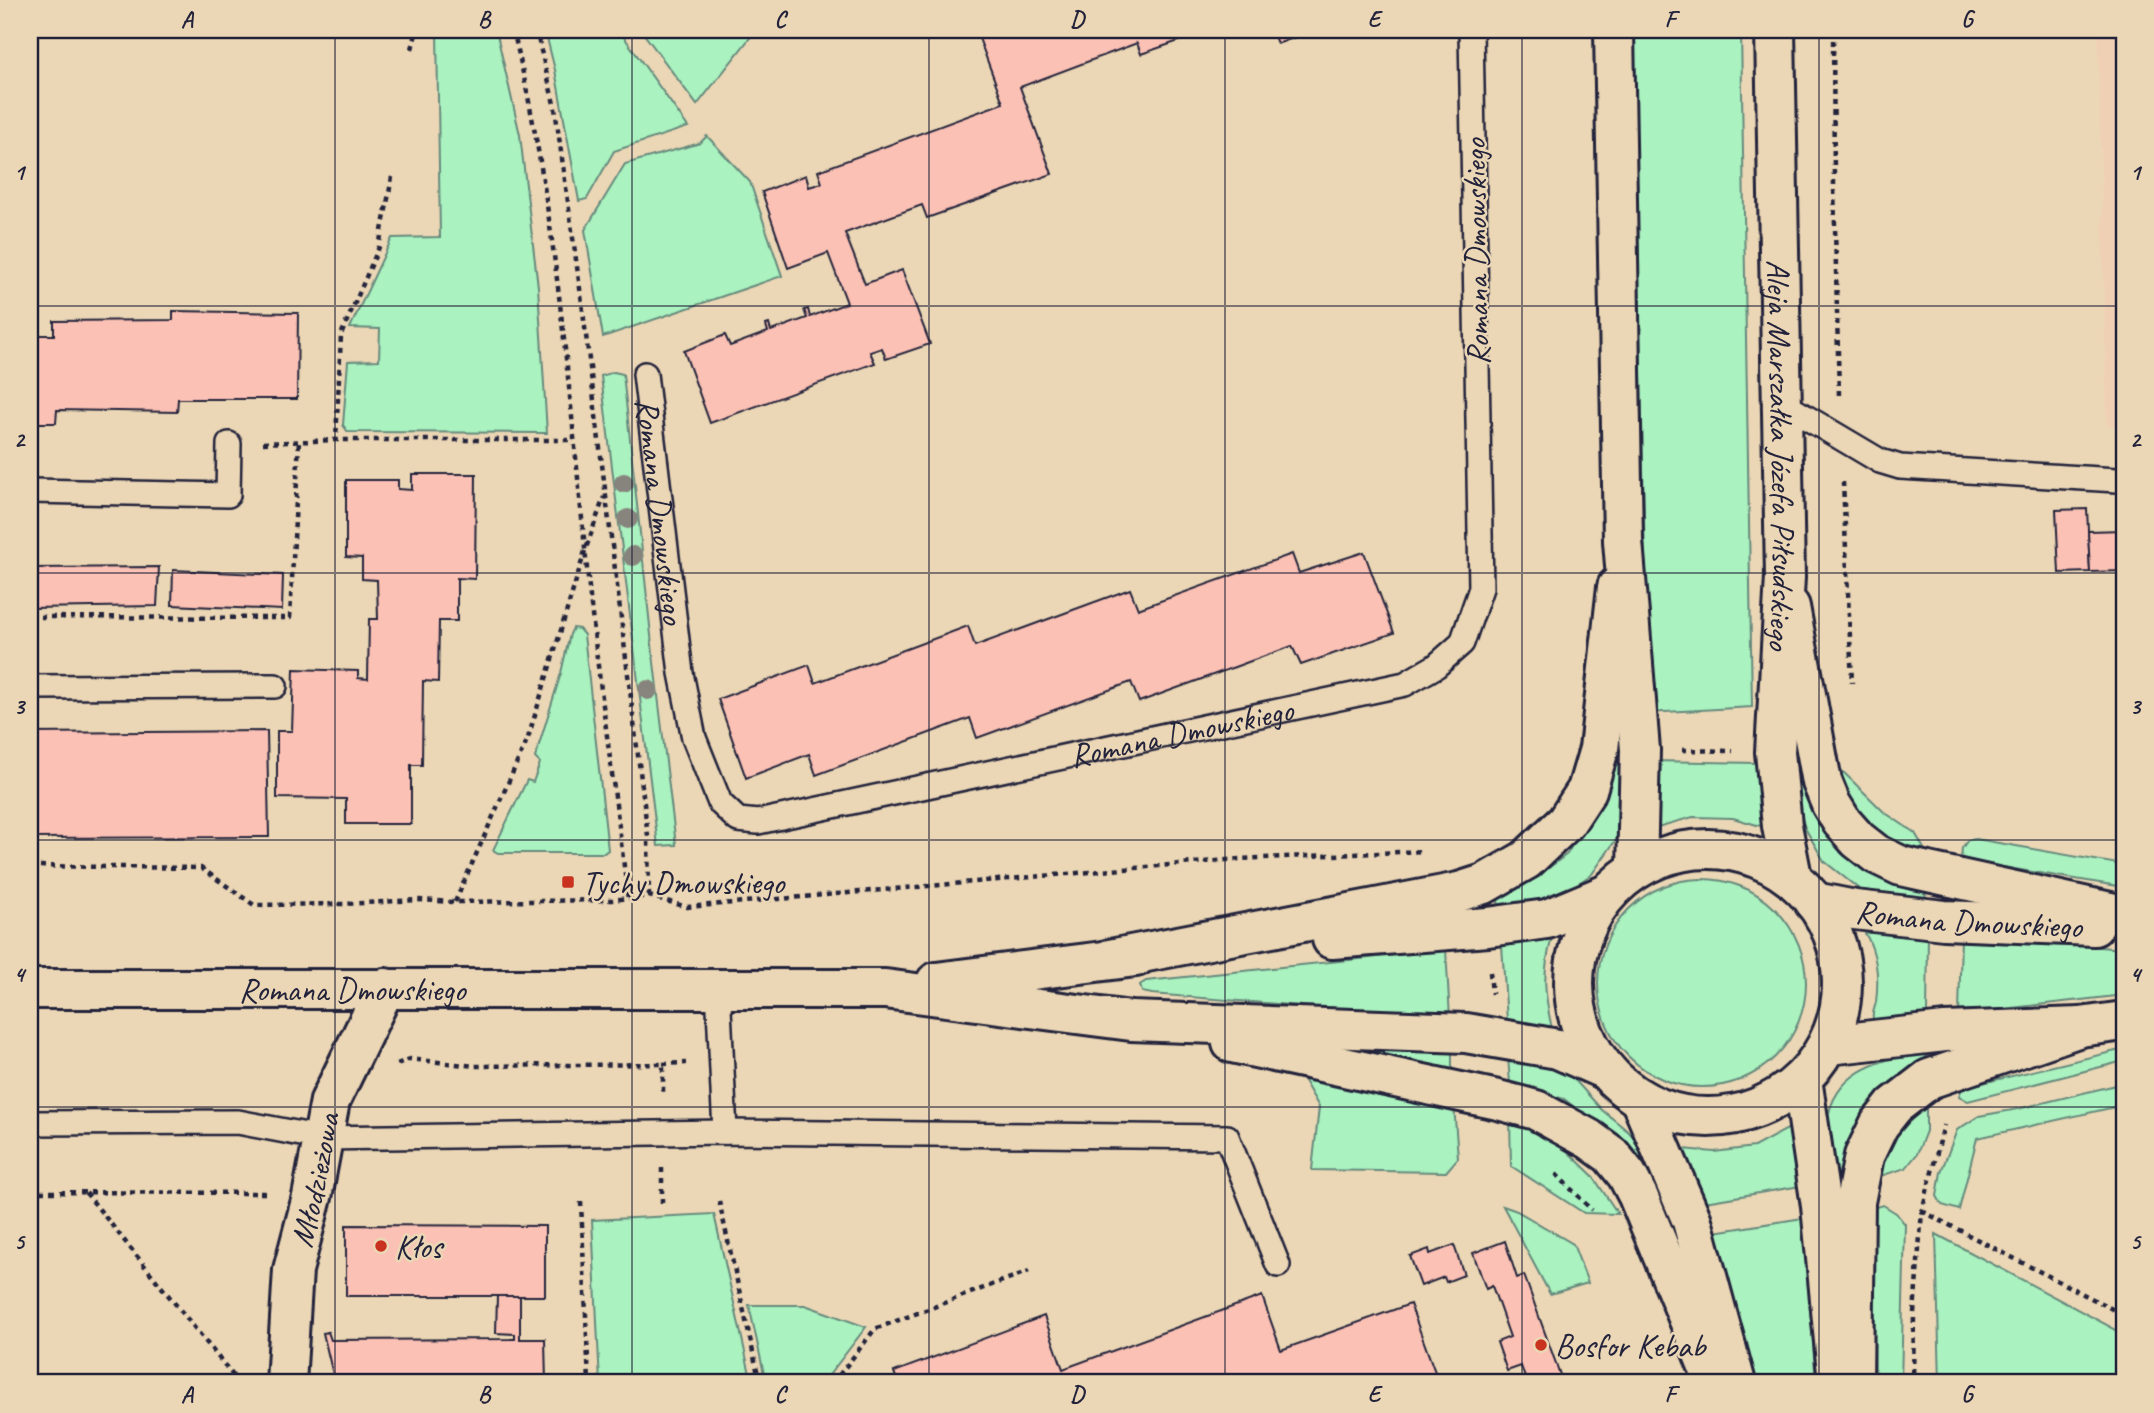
<svg xmlns="http://www.w3.org/2000/svg" width="2154" height="1413" font-family="Caveat,sans-serif">
<style>
.built{fill:#f0d0b5}
.green{fill:#aaf2bf;stroke:#668a7d;stroke-width:2}
.building{fill:#fbc1b4;stroke:#22223b;stroke-width:2}
.lines{fill:none;stroke-linecap:round;stroke-linejoin:round}
.service-casing{stroke:#22223b;stroke-width:28}
.minor-casing{stroke:#22223b;stroke-width:44}
.tertiary-casing{stroke:#22223b;stroke-width:44}
.secondary-casing{stroke:#22223b;stroke-width:44}
.path{stroke:#22223b;stroke-width:4.5;stroke-dasharray:5 5;stroke-linecap:butt}
.service{stroke:#ebd7b5;stroke-width:23}
.minor{stroke:#ebd7b5;stroke-width:38}
.tertiary{stroke:#ebd7b5;stroke-width:38}
.secondary{stroke:#ebd7b5;stroke-width:38}
.tree{fill:#87847d}
.grid{fill:none;stroke:#22223b;stroke-width:2;stroke-opacity:0.55}
.poi-dot{fill:#c8321e;stroke:#ebd7b5;stroke-width:2.5}
.labels{text-anchor:middle;stroke-width:5;stroke-linejoin:round;paint-order:stroke}
.street-label{font-size:33px;fill:#22223b;stroke:#ebd7b5}
.poi-label{font-size:33px;fill:#22223b;stroke:#ebd7b5;text-anchor:start}
.neatline{fill:none;stroke:#22223b;stroke-width:2.5}
.grid-label{font-size:23px;text-anchor:middle;font-weight:bold;fill:#22223b}
</style>
<rect width="100%" height="100%" fill="#ebd7b5"/>
<filter id="ink" filterUnits="userSpaceOnUse"><feTurbulence type="fractalNoise" baseFrequency=".0143" numOctaves="2"/><feDisplacementMap in="SourceGraphic" scale="14" xChannelSelector="R" yChannelSelector="G"/><feConvolveMatrix kernelMatrix="1 2 1 2 8 2 1 2 1" color-interpolation-filters="sRGB"/></filter>
<g filter="url(#ink)">
<polygon class="built" points="2098,30 2124,30 2124,424 2107,426"/>
<g class="green">
<polygon points="437,30 496,30 520,135 538,287 547,433 348,432 343,425 348,361 379,360 380,329 350,328 392,238 440,237"/>
<polygon points="545,30 619,30 688,127 614,151 587,199 579,201 555,70"/>
<polygon points="641,30 756,30 697,105"/>
<polygon points="1634,30 1741,30 1752,707 1648,713"/>
<polygon points="707,136 750,182 782,276 603,337 585,230 625,164 700,143"/>
<polygon points="614,372 623,374 653,654 676,845 658,846 601,376"/>
<polygon points="573,628 579,629 584,635 608,850 604,853 498,853 493,850 527,780 533,782 540,763 535,758 561,673 570,634"/>
<polygon points="1620,759 1626,763 1622,831 1592,874 1549,903 1500,913 1497,894 1537,877 1567,854 1594,808 1613,761"/>
<polygon points="1653,761 1756,763 1764,827 1733,818 1693,817 1654,828"/>
<polygon points="1833,762 1884,812 1915,833 1927,854 1900,848 1871,828 1851,805"/>
<polygon points="1792,769 1800,769 1823,826 1841,853 1876,874 1925,887 1926,905 1869,897 1824,861 1805,828 1790,780"/>
<polygon points="1976,839 2124,865 2124,887 1961,860 1962,848 1968,840"/>
<circle cx="1702" cy="983" r="104"/>
<path d="M1871,928l57,8 -1,78 -53,10c-3,-10 0,-13 2,-22 3,-24 1,-49 -11,-69z"/>
<polygon points="1961,936 2124,949 2124,995 1959,1014"/>
<path d="M1552,937c-10,37 -8,55 0,92l-45,-8 -5,-76z"/>
<polygon points="1446,950 1450,1018 1152,994 1142,992 1140,985 1146,981"/>
<polygon points="1345,1041 1452,1049 1452,1070 1345,1053"/>
<polygon points="2124,1049 2124,1061 1968,1101 1959,1096 1962,1088"/>
<path d="M1925,1050l3,15 -29,13 -23,24 -31,73 -15,7c-2,-13 -5,-26 -6,-38 -1,-7 1,-15 3,-22 8,-53 53,-61 98,-72z"/>
<polygon points="1508,1056 1548,1063 1574,1079 1602,1110 1629,1132 1645,1151 1666,1200 1654,1203 1604,1131 1564,1099 1510,1084"/>
<polygon points="1300,1074 1454,1105 1458,1158 1446,1172 1312,1170 1319,1107"/>
<polygon points="2124,1083 2124,1105 1977,1138 1959,1210 1942,1205 1937,1196 1941,1172 1957,1130 1979,1116 2018,1109"/>
<path d="M1926,1106v25l-9,23 -11,14 -29,9c11,-37 21,-45 49,-71z"/>
<polygon points="1510,1118 1560,1144 1592,1175 1618,1214 1584,1213 1511,1166"/>
<polygon points="1791,1127 1801,1186 1698,1203 1683,1149 1714,1152 1754,1147"/>
<polygon points="1883,1205 1896,1213 1905,1224 1901,1383 1875,1383 1872,1208"/>
<polygon points="1503,1206 1517,1211 1573,1244 1588,1283 1550,1294"/>
<polygon points="714,1214 752,1383 600,1383 592,1220"/>
<polygon points="1803,1218 1816,1383 1751,1383 1708,1233"/>
<polygon points="1936,1234 2124,1334 2124,1383 1940,1383"/>
<polygon points="749,1305 805,1305 866,1327 823,1383 766,1383"/>
</g>
<g class="building">
<polygon points="976,30 1211,30 1141,54 1137,43 1020,87 1052,174 927,218 922,205 845,233 865,284 902,270 930,344 886,359 882,348 870,352 875,363 710,423 684,351 725,335 730,346 768,332 766,325 769,324 771,331 807,318 804,310 808,309 810,317 847,303 828,253 788,268 762,192 806,175 809,187 822,183 818,171 1003,103"/>
<polygon points="1272,30 1315,30 1277,44"/>
<polygon points="173,311 298,313 297,399 178,399 177,412 57,410 56,423 30,423 30,335 54,335 54,321 173,320"/>
<polygon points="412,474 476,474 475,579 457,578 457,621 439,621 438,682 423,681 422,765 411,765 411,824 346,824 346,799 277,798 277,731 292,731 294,669 358,671 358,678 368,679 369,619 378,619 377,580 362,579 362,558 346,557 346,480 398,480 398,489 412,490"/>
<polygon points="2087,509 2090,572 2059,573 2056,510"/>
<polygon points="2124,530 2124,571 2090,572 2088,531"/>
<polygon points="1364,552 1394,633 1301,665 1292,646 1139,702 1131,682 977,738 970,718 816,775 809,754 746,778 718,699 809,665 815,683 968,626 975,646 1130,589 1138,609 1292,554 1299,573"/>
<polygon points="159,567 157,606 30,608 30,568"/>
<polygon points="173,570 283,575 282,610 172,605"/>
<polygon points="267,731 269,837 30,838 30,733"/>
<polygon points="346,1225 545,1226 545,1296 346,1296"/>
<polygon points="1505,1241 1517,1278 1524,1275 1563,1383 1527,1383 1521,1366 1507,1371 1497,1342 1510,1337 1492,1286 1486,1289 1473,1253"/>
<polygon points="1454,1245 1464,1275 1446,1282 1444,1277 1421,1286 1410,1256 1429,1249 1430,1254"/>
<polygon points="497,1296 520,1296 520,1339 545,1339 546,1383 335,1383 323,1333 328,1332 331,1340 515,1339 515,1334 496,1333"/>
<polygon points="1262,1296 1281,1350 1410,1304 1439,1383 898,1383 894,1372 1044,1316 1063,1369"/>
</g>
<g class="lines">
<g class="service-casing">
<g id="service">
<path id="s1" d="M645,374l36,299 13,65 26,65 18,17 20,2 647,-138 31,-18 26,-23 19,-55 -10,-558"/>
<polyline points="1782,403 1880,461 1900,467 2117,480"/>
<polyline points="30,491 228,495 229,444"/>
<polyline points="30,687 275,686"/>
<polyline points="718,988 725,1132"/>
<polyline points="30,1123 238,1122 322,1138 725,1132 1227,1137 1278,1265"/>
</g>
</g>
<g class="minor-casing">
<g id="minor">
<path id="s2" d="M286,1383l7,-113 19,-73 18,-96 55,-113"/>
</g>
</g>
<g class="tertiary-casing">
<g id="tertiary">
<polyline points="1790,607 1822,782 1831,804 1842,822 1858,840 1876,854 1901,866 2124,915"/>
<path id="s3" d="M1814,902l41,8 89,10 150,6"/>
<polyline points="1332,939 1488,927 1547,919 1607,894"/>
<polyline points="1110,959 1459,892 1484,884 1526,860 1566,822 1587,790 1599,749 1617,587"/>
<polyline points="936,982 1136,957"/>
<path id="s4" d="M30,989h855l246,32 335,12 92,16 48,21"/>
<polyline points="1232,1043 1498,1100 1536,1110 1589,1139 1611,1155 1627,1175 1638,1196 1715,1383"/>
<polyline points="1828,1045 1945,1032 2080,1027 2124,1021"/>
<polyline points="1853,1383 1855,1202 1864,1156 1879,1125 1894,1106 1929,1079 2080,1027"/>
</g>
</g>
<g class="secondary-casing">
<g id="secondary">
<polyline points="1614,30 1623,541 1640,750 1637,869"/>
<path id="s5" d="M1775,30l10,547 -10,175 7,74 10,51"/>
<circle cx="1708" cy="983" r="134"/>
<polyline points="1802,1079 1821,1206 1838,1383"/>
<polyline points="1640,1099 1692,1221 1736,1383"/>
</g>
</g>
<g class="path">
<path d="M513,30c42,170 54,344 72,518 11,117 29,234 43,351"/>
<polyline points="536,30 555,108 582,303 648,836 649,896"/>
<polyline points="1833,30 1834,184 1839,396"/>
<polyline points="412,49 417,30"/>
<polyline points="392,177 379,247 341,335 336,440 574,440"/>
<polyline points="263,443 336,440"/>
<polyline points="1843,482 1852,683"/>
<polyline points="30,617 290,618 299,441"/>
<polyline points="1682,750 1733,751"/>
<polyline points="30,866 201,868 254,905 346,904 417,900 455,902 612,900 649,896 687,907 1239,859 1424,851"/>
<polyline points="455,902 528,738 585,551 604,497"/>
<polyline points="1490,972 1492,994"/>
<polyline points="397,1064 410,1059 475,1066 663,1064 663,1096"/>
<polyline points="663,1064 686,1063"/>
<polyline points="662,1168 662,1203"/>
<polyline points="1556,1174 1592,1210"/>
<polyline points="30,1192 267,1193"/>
<polyline points="86,1193 239,1383"/>
<polyline points="719,1201 760,1383"/>
<polyline points="581,1202 589,1383"/>
<polyline points="1922,1211 2124,1315"/>
<polyline points="833,1383 875,1329 1029,1271"/>
<polyline points="1913,1383 1914,1313 1922,1211 1944,1125"/>
</g>
<use href="#service" class="service"/>
<use href="#minor" class="minor"/>
<use href="#tertiary" class="tertiary"/>
<use href="#secondary" class="secondary"/>
</g>
<g class="tree">
<circle cx="624" cy="483" r="10"/>
<circle cx="628" cy="519" r="10"/>
<circle cx="633" cy="556" r="10"/>
<circle cx="648" cy="690" r="10"/>
</g>
</g>
<path class="grid" d="M335,30v1353M632,30v1353M929,30v1353M1225,30v1353M1522,30v1353M1819,30v1353M30,306h2094M30,573h2094M30,840h2094M30,1107h2094"/>
<g class="poi-dot">
<rect x="561" y="875" width="14" height="14" rx="3.5"/>
<circle cx="381" cy="1246" r="7"/>
<circle cx="1541" cy="1345" r="7"/>
</g>
<g class="labels">
<g class="street-label">
<text transform="translate(1475 252) rotate(-91)" y="12">Romana Dmowskiego</text>
<text dy="12" stroke="none"><textPath href="#s5" startOffset="425">Aleja Marszałka Józefa Piłsudskiego</textPath></text>
<text dy="12" stroke="none"><textPath href="#s1" startOffset="138">Romana Dmowskiego</textPath></text>
<text dy="12" stroke="none"><textPath href="#s1" startOffset="915">Romana Dmowskiego</textPath></text>
<text dy="12" stroke="none"><textPath href="#s3" startOffset="156">Romana Dmowskiego</textPath></text>
<text dy="12" stroke="none"><textPath href="#s4" startOffset="322">Romana Dmowskiego</textPath></text>
<text dy="12" stroke="none"><textPath href="#s2" startOffset="206">Młodzieżowa</textPath></text>
</g>
<g class="poi-label">
<text x="582" y="894">Tychy Dmowskiego</text>
<text x="395" y="1258">Kłos</text>
<text x="1555" y="1357">Bosfor Kebab</text>
</g>
</g>
<rect width="2154" height="1413" fill="none" stroke="#ebd7b5" stroke-width="77"/>
<rect x="38" y="38" width="2078" height="1336" class="neatline"/>
<g class="grid-label">
<text x="187" y="27">A</text>
<text x="484" y="27">B</text>
<text x="780" y="27">C</text>
<text x="1077" y="27">D</text>
<text x="1374" y="27">E</text>
<text x="1670" y="27">F</text>
<text x="1967" y="27">G</text>
<text x="19" y="180">1</text>
<text x="2135" y="180">1</text>
<text x="19" y="447">2</text>
<text x="2135" y="447">2</text>
<text x="19" y="714">3</text>
<text x="2135" y="714">3</text>
<text x="19" y="982">4</text>
<text x="2135" y="982">4</text>
<text x="19" y="1249">5</text>
<text x="2135" y="1249">5</text>
<text x="187" y="1402">A</text>
<text x="484" y="1402">B</text>
<text x="780" y="1402">C</text>
<text x="1077" y="1402">D</text>
<text x="1374" y="1402">E</text>
<text x="1670" y="1402">F</text>
<text x="1967" y="1402">G</text>
</g>
</svg>
